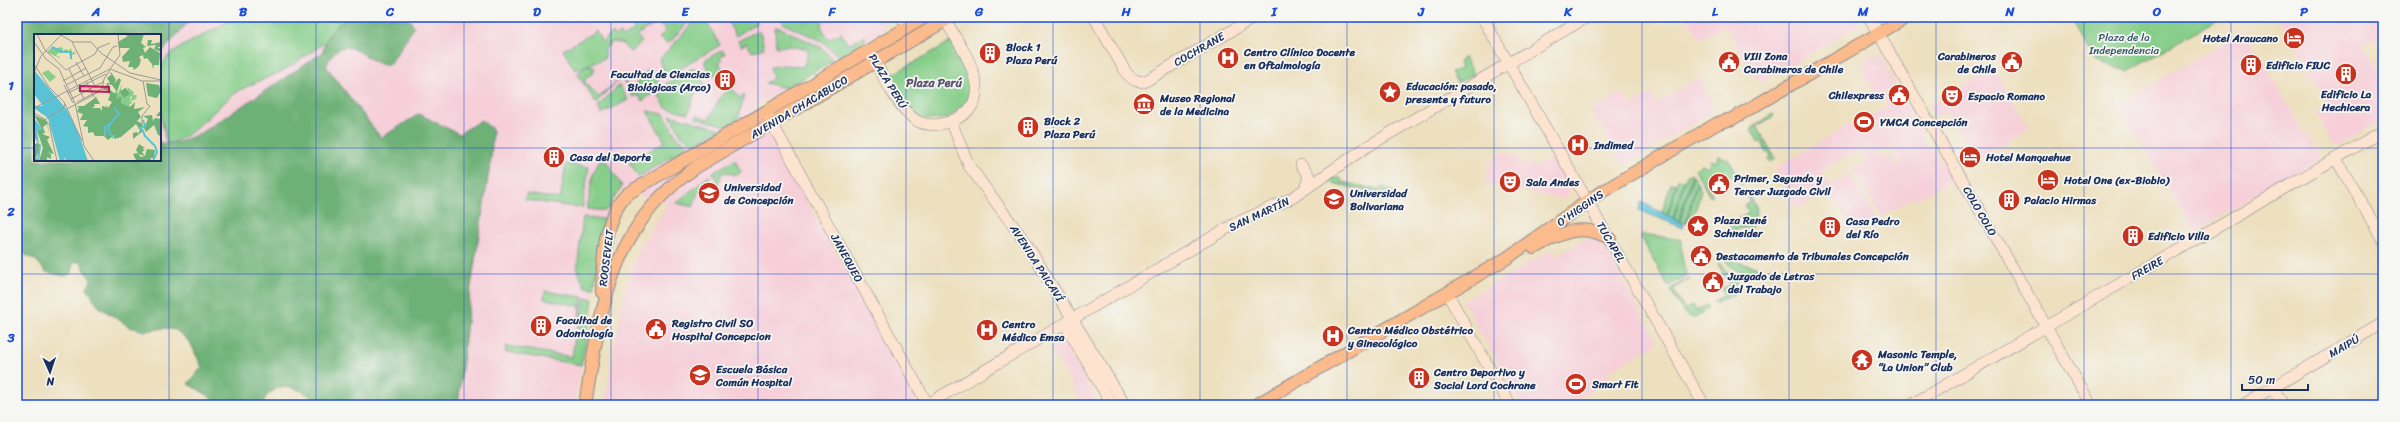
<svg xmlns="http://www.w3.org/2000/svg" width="2400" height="422" font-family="Sriracha,sans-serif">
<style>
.built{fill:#f6cfd9;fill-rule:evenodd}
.green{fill:#87ce8a;stroke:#517e74}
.forest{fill:#6db176;stroke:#44706a}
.water{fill:#59c2d5;stroke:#3a789a}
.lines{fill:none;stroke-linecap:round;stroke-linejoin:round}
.secondary-casing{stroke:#84888e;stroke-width:12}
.primary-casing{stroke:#84888e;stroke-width:14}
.secondary{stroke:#fde4d1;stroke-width:11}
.primary{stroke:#fbbb8d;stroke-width:12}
.grid{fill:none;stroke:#1d4ed8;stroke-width:1;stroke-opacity:0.55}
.labels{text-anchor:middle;stroke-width:3.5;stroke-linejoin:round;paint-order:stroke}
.park-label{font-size:11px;fill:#365769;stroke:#f6f6f2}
.poi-label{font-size:11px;font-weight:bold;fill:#1b2f5e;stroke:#f6f6f2;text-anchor:start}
.street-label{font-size:11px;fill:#1b2f5e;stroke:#f6f6f2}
.neighbourhood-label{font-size:12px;font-weight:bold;fill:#5b5572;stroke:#f6f6f2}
.inset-river{fill:none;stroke:#59c2d5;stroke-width:2}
.inset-road{fill:none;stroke:#999998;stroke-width:1}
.view{fill:#c2185b;fill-opacity:0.15;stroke:#c2185b;stroke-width:2}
.inset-edge{fill:none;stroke:#1b2f5e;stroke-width:2}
.neatline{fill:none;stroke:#1d4ed8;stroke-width:1.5}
.grid-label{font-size:13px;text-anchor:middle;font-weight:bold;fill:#1d4ed8}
</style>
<rect width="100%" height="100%" fill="#f6f6f2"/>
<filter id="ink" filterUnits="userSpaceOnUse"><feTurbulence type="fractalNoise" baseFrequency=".025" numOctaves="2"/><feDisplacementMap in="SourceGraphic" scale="8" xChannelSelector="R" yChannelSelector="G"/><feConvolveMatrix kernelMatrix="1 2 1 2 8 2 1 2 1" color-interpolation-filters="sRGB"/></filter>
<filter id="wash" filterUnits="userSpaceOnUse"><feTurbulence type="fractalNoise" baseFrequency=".012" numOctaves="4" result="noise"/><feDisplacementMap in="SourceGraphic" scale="16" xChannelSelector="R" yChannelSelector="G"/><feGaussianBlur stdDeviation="0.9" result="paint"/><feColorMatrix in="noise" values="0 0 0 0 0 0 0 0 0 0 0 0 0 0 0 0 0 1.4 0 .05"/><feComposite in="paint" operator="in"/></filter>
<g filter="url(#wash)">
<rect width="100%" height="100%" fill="#ede0bf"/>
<g class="built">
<polygon points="191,17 353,17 329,34 322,53 307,63 203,132 180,142 165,144 160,142 160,54"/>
<polygon points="395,17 886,17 881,34 754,107 915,393 916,405 604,405 625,289 637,254 649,232 669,204 619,190 609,204 604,219 587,338 574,405 458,405 470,293 491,159 493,130 481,120 459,134 419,114 381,138 326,66 331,56 348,47 356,49 380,64 410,20"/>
<polygon points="1686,17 1857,17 1860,21 1856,23 1857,26 1759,84 1725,26 1700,39"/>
<polygon points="2278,17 2383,17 2383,34 2364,46 2383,78 2383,119 2340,145 2333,144 2315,113 2329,104"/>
<polygon points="2242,32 2244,34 2246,33 2305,134 2307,133 2319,153 2318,160 2197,230 2191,228 2119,104"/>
<path d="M1873,55h4l4,2 48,90 3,-2 20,34 -36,21 -2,-3 -33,20 -28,-48 14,-9 -6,-9 -6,3 -1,4 -2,-5 -31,18 9,15 20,-12 25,42 -1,5 -19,11 -26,-41 -32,18 -23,-40 70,-41 -1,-2 4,-4 3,5 38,-22 -6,-9 -4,2 -15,-25 4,-2 -5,-9zM1891,147l10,16 -4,3 -6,-10 -8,4 -4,-6z"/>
<polygon points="1993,68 2029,129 1976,160 1947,111 1935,117 1929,106"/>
<polygon points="1699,78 1714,105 1709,107 1712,112 1623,165 1591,111 1622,93 1630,106 1650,94 1656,103"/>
<polygon points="1504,152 1517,157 1520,163 1538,166 1552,157 1570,188 1568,195 1561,199 1485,183 1490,161"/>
<polygon points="1587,238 1601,242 1658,343 1607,372 1611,379 1567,405 1522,405 1463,301 1552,250 1556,256"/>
<polygon points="1061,337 1099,405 1083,405 1049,344"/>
</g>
<g class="green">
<path d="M237,17h139c-35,10 -57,31 -87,50 -15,10 -34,14 -50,24 -20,11 -50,53 -73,52 -4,-23 -15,-67 2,-87 6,-7 57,-32 69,-39z"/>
<polygon points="648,17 693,17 668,44 659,38 665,32 665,29 657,23 649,28 648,27 637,36 642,42 630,52 621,43 611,42 605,49 605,58 575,70 563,50 596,31 602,42 605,40 605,38 613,33 615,36 620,33 622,37 634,31 632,26"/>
<polygon points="698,17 704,17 720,45 670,75 664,71 659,60"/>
<polygon points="725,17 753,17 757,23 736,36"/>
<polygon points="780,17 824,17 821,26 828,39 841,33 848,45 865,36 865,43 837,59 838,56 822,41 784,24"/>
<polygon points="2070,17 2222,17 2127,71 2097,62"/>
<polygon points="775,27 781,28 822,48 832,59 830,63 786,88 765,83 773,79 770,67 783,65 803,67 809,50 789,46 776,47"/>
<polygon points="758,31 761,34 764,48 752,52 747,43 741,46 738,41"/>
<path d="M952,41c7,12 17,25 20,38 6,31 -32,50 -56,36 -12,-8 -19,-27 -26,-39z"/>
<polygon points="722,50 725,54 720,58 722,61 719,63 723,69 713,76 705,65 705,60"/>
<polygon points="1464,57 1474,74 1457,83 1451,72 1461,69 1459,62"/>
<polygon points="588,66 594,67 594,72 585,79 585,83 599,97 622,77 596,103 578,75 580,70"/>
<polygon points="690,69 696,69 706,87 701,93 696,91 688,113 666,108 659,96 666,84"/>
<polygon points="651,70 659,83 655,92 642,101 638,95 633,97 624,81 629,87 633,87 647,71"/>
<polygon points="619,85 628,100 601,114 598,106"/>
<polygon points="731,87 739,98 744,95 738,119 726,126 696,118 697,115 709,119 721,96"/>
<polygon points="647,111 664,114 676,136 690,146 638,177 629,162 665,142"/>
<polygon points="1773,114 1774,116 1757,126 1775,158 1770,162 1768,159 1771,156 1768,152 1766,153 1762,141 1759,143 1751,129"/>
<polygon points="670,115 721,129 694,144 681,135"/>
<polygon points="1718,156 1728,159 1743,184 1741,185 1735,174 1728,177 1723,169 1704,180 1713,195 1710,197 1695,169 1702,165 1708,167 1710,160 1716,162"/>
<polygon points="601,158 605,159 622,186 606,211 587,209 593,174"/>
<polygon points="735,160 741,172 737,175 722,172 716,193 705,190 698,192 693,207 676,203 709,176 710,179 708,187 714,189 716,179 713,172"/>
<polygon points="566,164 589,167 582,208 525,200 526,194 560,199"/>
<polygon points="1691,173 1692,174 1679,221 1674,218 1686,176"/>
<polygon points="1693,175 1697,182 1685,224 1680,221"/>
<polygon points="1330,178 1340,178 1342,182 1379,190 1382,187 1396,192 1396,197 1323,181"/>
<polygon points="1678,179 1684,180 1673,218 1668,215"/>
<polygon points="1671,183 1676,184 1667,215 1662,212"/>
<polygon points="1697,183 1701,190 1696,209 1686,224"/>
<polygon points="1747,191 1757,209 1752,228 1741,228 1733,231 1729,224 1749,213 1744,205 1751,202 1745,192"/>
<polygon points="583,217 604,219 594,288 585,287 577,270"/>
<polygon points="1642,234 1682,240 1682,258 1687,275 1668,286 1641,237"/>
<path d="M1725,259l34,9c-12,9 -27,4 -34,-9z"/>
<polygon points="1720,263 1727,272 1738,278 1734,294 1716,303 1714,301 1725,295 1722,289 1730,284 1718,264"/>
<polygon points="1690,278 1673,289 1685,310 1693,305 1696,311 1707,305 1709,309 1693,318 1684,313 1670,289"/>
<polygon points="545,291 582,297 578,329 580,306 544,299"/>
<polygon points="584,298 593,299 588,331 580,329"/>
<polygon points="575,336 587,338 581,365 505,352 506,346 572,357"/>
</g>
<path class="forest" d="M17,17l175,1 -32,36v-19h-125v125h125v-18l5,2 15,-2 23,-10 119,-79c2,-6 4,-12 7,-18 15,-26 57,-20 81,-15l4,7 -24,37c-19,8 -44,-43 -64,2l55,72 38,-24 40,20 22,-14 12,10 -2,29 -21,134 -12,112h-139c-14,-19 -47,-28 -57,0h-45l-9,-10 -20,-11 14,-17 -12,-25 -14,-12 -12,-2 -19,3 -15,-4 -31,-20 -12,-18 4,-9 -11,-18h-7l-1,11 -7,3 -19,-4 -9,-11 -20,-11z"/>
<polygon class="water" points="1641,202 1684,224 1683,228 1639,210"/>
</g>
<g filter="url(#ink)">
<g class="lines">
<g class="secondary-casing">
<g id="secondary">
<polyline points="902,17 908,27"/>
<polyline points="1094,17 1127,74 1134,80 1144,82 1255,17"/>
<polyline points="1482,17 1704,405"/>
<polyline points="1869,17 2091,405"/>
<path d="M869,50c11,20 27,55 45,69 9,7 24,7 35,3 54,-19 14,-72 -4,-102"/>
<polyline points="768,116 928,405"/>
<polyline points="951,121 969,166 1026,243 1125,405"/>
<polyline points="2336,159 2383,240"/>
<polyline points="1301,165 1309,176 1305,189"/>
<polyline points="1447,293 1510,405"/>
<polyline points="1065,324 1112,405"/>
<polyline points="2273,387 2283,405"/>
<polyline points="926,405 1236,223 1292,198 1365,148 1587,17"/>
<polyline points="1911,405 2383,131"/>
<polyline points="2243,405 2383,323"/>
</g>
</g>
<g class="primary-casing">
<g id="primary">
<path d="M1534,248c25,-14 48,-27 76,-9"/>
<path d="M602,292c1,-31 1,-75 25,-98l298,-177"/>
<path d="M585,405c16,-96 25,-181 113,-239l253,-149"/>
<polyline points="1256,405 1507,258 1595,196 1718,123 1732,119 1907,17"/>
</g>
</g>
<use href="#secondary" class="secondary"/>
<use href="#primary" class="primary"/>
</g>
</g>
<path class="grid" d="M169,17v388M316,17v388M464,17v388M611,17v388M758,17v388M906,17v388M1053,17v388M1200,17v388M1347,17v388M1494,17v388M1642,17v388M1789,17v388M1936,17v388M2084,17v388M2231,17v388M17,148h18M160,148h2223M17,274h2366"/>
<defs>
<g id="hotel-disc" transform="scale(1.15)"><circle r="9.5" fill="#c8321e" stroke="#f6f6f2"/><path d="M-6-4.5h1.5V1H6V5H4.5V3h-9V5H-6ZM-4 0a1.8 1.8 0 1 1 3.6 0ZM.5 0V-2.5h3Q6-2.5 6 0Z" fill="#fff"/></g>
<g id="building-disc" transform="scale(1.15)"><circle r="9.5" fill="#c8321e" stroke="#f6f6f2"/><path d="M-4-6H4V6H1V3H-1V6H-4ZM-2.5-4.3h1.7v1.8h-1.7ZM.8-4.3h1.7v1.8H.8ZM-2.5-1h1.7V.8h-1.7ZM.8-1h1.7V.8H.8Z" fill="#fff"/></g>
<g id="hospital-disc" transform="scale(1.15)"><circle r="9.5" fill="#c8321e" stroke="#f6f6f2"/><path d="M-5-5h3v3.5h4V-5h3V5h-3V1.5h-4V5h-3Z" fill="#fff"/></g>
<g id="civic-disc" transform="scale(1.15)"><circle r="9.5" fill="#c8321e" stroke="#f6f6f2"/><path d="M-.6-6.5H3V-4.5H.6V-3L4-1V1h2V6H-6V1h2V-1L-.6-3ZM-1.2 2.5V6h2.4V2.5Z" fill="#fff"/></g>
<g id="sight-disc" transform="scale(1.15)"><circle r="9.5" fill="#c8321e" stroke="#f6f6f2"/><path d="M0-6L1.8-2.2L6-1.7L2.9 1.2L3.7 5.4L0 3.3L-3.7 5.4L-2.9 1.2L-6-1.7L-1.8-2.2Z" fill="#fff"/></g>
<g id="theatre-disc" transform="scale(1.15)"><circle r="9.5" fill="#c8321e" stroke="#f6f6f2"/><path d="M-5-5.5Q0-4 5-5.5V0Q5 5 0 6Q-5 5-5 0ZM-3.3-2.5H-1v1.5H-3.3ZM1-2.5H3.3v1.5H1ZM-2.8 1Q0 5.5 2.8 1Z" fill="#fff"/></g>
<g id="museum-disc" transform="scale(1.15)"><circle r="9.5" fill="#c8321e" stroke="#f6f6f2"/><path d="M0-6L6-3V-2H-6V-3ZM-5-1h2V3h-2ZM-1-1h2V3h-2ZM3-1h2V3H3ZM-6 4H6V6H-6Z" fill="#fff"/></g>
<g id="stadium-disc" transform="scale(1.15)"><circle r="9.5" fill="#c8321e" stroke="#f6f6f2"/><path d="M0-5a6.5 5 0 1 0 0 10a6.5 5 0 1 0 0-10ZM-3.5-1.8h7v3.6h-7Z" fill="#fff"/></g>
<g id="university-disc" transform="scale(1.15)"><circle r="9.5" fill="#c8321e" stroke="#f6f6f2"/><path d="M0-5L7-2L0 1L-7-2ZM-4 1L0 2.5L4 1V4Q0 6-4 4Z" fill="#fff"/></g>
<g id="temple-disc" transform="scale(1.15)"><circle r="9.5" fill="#c8321e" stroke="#f6f6f2"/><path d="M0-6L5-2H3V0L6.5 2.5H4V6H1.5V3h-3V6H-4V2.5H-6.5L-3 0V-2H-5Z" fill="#fff"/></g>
<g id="school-disc" transform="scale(1.15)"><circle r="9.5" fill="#c8321e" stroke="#f6f6f2"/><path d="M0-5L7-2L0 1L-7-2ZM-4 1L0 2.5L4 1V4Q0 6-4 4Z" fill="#fff"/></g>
</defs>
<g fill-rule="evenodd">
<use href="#hotel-disc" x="2294" y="38"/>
<use href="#building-disc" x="990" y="53"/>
<use href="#hospital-disc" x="1228" y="58"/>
<use href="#civic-disc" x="1729" y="62"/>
<use href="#civic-disc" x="2012" y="62"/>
<use href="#building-disc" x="2251" y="65"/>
<use href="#building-disc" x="2346" y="74"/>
<use href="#building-disc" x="725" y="80"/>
<use href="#sight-disc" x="1390" y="92"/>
<use href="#civic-disc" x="1899" y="95"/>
<use href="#theatre-disc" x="1952" y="96"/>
<use href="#museum-disc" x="1144" y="104"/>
<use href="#stadium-disc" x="1864" y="122"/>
<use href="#building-disc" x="1028" y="127"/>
<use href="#hospital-disc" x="1578" y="145"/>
<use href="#building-disc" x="554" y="157"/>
<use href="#hotel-disc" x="1970" y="157"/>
<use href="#hotel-disc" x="2048" y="180"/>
<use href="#theatre-disc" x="1510" y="182"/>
<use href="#civic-disc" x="1719" y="184"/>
<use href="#university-disc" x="709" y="193"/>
<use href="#university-disc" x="1334" y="199"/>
<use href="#building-disc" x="2009" y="200"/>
<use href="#sight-disc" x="1698" y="226"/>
<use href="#building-disc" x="1830" y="227"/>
<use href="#building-disc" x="2133" y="236"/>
<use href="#civic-disc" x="1701" y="256"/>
<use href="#civic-disc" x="1713" y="282"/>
<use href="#building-disc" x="541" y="326"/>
<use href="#civic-disc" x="656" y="329"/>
<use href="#hospital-disc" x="987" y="330"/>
<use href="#hospital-disc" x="1333" y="336"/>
<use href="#temple-disc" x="1862" y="360"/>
<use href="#school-disc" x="700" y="375"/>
<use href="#building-disc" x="1419" y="378"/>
<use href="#stadium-disc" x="1576" y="384"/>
</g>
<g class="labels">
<g class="park-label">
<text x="2124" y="41">Plaza de la<tspan x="2124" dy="13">Independencia</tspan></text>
</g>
<g class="poi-label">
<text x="2278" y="42" text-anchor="end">Hotel Araucano</text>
<text x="1006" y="51">Block 1<tspan x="1006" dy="13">Plaza Perú</tspan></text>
<text x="1244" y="56">Centro Clínico Docente<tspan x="1244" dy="13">en Oftalmología</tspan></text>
<text x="1744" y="60">VIII Zona<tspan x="1744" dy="13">Carabineros de Chile</tspan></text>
<text x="1996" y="60" text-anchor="end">Carabineros<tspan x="1996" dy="13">de Chile</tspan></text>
<text x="2266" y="69">Edificio FIUC</text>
<text x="710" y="78" text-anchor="end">Facultad de Ciencias<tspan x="710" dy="13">Biológicas (Arco)</tspan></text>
<text x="1406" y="90">Educación: pasado,<tspan x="1406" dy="13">presente y futuro</tspan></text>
<text x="2346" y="98" text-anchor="middle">Edificio La<tspan x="2346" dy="13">Hechicera</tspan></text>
<text x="1884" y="99" text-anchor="end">Chilexpress</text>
<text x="1968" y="100">Espacio Romano</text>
<text x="1160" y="102">Museo Regional<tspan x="1160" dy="13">de la Medicina</tspan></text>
<text x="1044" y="125">Block 2<tspan x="1044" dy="13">Plaza Perú</tspan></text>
<text x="1880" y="126">YMCA Concepción</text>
<text x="1594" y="149">Indimed</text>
<text x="570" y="161">Casa del Deporte</text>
<text x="1986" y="161">Hotel Manquehue</text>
<text x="1734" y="182">Primer, Segundo y<tspan x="1734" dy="13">Tercer Juzgado Civil</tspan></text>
<text x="2064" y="184">Hotel One (ex-Biobio)</text>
<text x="1526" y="186">Sala Andes</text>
<text x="724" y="191">Universidad<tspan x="724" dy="13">de Concepción</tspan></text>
<text x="1350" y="197">Universidad<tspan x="1350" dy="13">Bolivariana</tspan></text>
<text x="2024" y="204">Palacio Hirmas</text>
<text x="1714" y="224">Plaza René<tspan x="1714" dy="13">Schneider</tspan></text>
<text x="1846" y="225">Casa Pedro<tspan x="1846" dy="13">del Río</tspan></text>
<text x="2148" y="240">Edificio Villa</text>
<text x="1716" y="260">Destacamento de Tribunales Concepción</text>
<text x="1728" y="280">Juzgado de Letras<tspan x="1728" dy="13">del Trabajo</tspan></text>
<text x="556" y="324">Facultad de<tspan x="556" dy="13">Odontología</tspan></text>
<text x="672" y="327">Registro Civil SO<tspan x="672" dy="13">Hospital Concepcion</tspan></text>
<text x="1002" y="328">Centro<tspan x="1002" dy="13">Médico Emsa</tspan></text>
<text x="1348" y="334">Centro Médico Obstétrico<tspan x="1348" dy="13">y Ginecológico</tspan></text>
<text x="1878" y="358">Masonic Temple,<tspan x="1878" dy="13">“La Union” Club</tspan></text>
<text x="716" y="373">Escuela Básica<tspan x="716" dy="13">Común Hospital</tspan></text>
<text x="1434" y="376">Centro Deportivo y<tspan x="1434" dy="13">Social Lord Cochrane</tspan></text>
<text x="1592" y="388">Smart Fit</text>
</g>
<g class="street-label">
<text transform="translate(1199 49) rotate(-30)" y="4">COCHRANE</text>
<text transform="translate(888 81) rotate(58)" y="4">PLAZA PERÚ</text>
<text transform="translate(799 107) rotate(-31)" y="4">AVENIDA CHACABUCO</text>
<text transform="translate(1580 208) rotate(-35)" y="4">O'HIGGINS</text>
<text transform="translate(1980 211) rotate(60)" y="4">COLO COLO</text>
<text transform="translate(1259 214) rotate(-25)" y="4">SAN MARTÍN</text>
<text transform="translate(1611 242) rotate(60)" y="4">TUCAPEL</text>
<text transform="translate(606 258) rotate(-83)" y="4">ROOSEVELT</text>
<text transform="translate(847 258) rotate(61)" y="4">JANEQUEO</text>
<text transform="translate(1037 263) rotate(57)" y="4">AVENIDA PAICAVÍ</text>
<text transform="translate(2147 268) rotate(-30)" y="4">FREIRE</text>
<text transform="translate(2344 346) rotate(-30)" y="4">MAIPÚ</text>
</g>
<g class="neighbourhood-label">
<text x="934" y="87">Plaza Perú</text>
</g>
</g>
<g transform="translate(34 34)">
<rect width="127" height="127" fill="#ede0bf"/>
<path d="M18,13l5,2 3,-2 3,1 -1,3 4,-2 5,3 -2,-2 2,-2 1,5 4,-3 -2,3h3l-5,2 -1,5 -2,-7h-11l-2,3 4,1 -1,1 -12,-6zM14,36l8,7 -6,5 -8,-9zM88,50l-2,12 3,-6v5v-5l2,-3 -1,11 5,-4 -2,-7 7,5 -1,3h4l-1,4 -5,2 1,-5 -2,1 1,6 4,-2 -6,4 2,2 2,-3 -2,5 -10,-6v-7l-4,4v-6l-2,3 -3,-1 4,-5 2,2z" fill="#87ce8a"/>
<path d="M88,0h22l-3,9 5,4 -3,1 2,5 5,-6 10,6 -1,12h-5l-1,4 -1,-5 -5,-6 -3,1 -1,-4 -4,2 2,3 -2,6 -5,4 -1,-3h-5l2,-6 -7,1 -1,-5 8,-9h-11l-1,-6 10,-6zM114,6h4l-1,4 10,-2v5h-4l4,2v3l-7,-3 2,-4 -9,1zM77,38l5,8 -2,4 5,-6 2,2 -4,12 -5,-7 -4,-1 2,3h-3l8,7 2,-1v6l4,-3 -1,-5 6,-3 4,6 -6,4 -3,-4v9l9,4 5,-5 -1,7 11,-2 -7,5 3,5 -4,4 6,3 -2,5 3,3 2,7 -3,-8 -10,8v-6l4,-1 1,2 2,-4 -4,-6 -15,13 -7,2v-4l-6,5 -4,-4h-9l-2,-4 -5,1v-6l-5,-1 4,-6h-7l3,-6 -6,-2 2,-5 -3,-1h8l12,-9 4,7h-6l1,2 -3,2h8l2,3v-5l5,1 -1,-4 2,5 4,-6 -4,-2 2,-5 -3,-5h-4l1,-4 2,1 1,-4h3l-3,-5 5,-4h-2zM112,49l13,2 2,6 -4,7 -9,-2zM125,78h2v24l-3,-1 -4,-10 -8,7 -2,-4 4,-9 -5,-3 9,-1 1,6 2,-3 6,1 -1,-3h-4zM0,81l13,6 2,12 -2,-9 -4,3 2,6 -3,1 8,3 -3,3 7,14 -7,-2 4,2v5l-4,-2v4h-8l4,-13 -6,-18 5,-1zM3,109l4,2 -5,13 2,3h-4v-16zM105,110l6,4 -3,1 3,1 -3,2 3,4 -7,-2 3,3 4,-1 2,-7 8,1 -1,8h-4l2,3 -16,-1 -3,-6 5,-1 -2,-3z" fill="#6db176"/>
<path d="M0,36l33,40 11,22 10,29h-22l-1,-4 -1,4h-4l-12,-43 -14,-10v-2h9l-9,-12zM0,84l8,11 -5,1 2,15 -5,-9z" fill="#59c2d5"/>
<path class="inset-river" d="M18,13l11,5M30,18h7v7M109,86l2,6 -6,3h3l3,7 10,10 2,6 -4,9M71,102v-9l5,-3M79,104l-5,-8 2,-6 9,-10 -5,-7M4,127l2,-16"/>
<path class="inset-road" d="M3,0l8,16 21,20 29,-16 3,-6 12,-5M25,0l14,8h18l10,11 29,20 31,7M0,8l12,17 13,10 16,34 9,43 10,15M38,8l24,46M42,28l8,14M81,28l5,-7 -2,-21M0,30l15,23 15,15 18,39M35,35l15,30M76,35l32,12h18M0,39l7,-17 21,-22M29,47l23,-13M52,47l8,16M30,51l9,18M32,51l34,-17 13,-21 4,-1M34,59l38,-19M37,65l32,-17M43,68l25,-13 2,-10 6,-9M0,74l76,-39 5,-7M33,75l32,-17M0,79l12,7M10,85l5,5 8,37M12,85l17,-10 2,-5M108,89v-7l8,-10 -3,-2 -4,-23"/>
<path class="view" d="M46,52l29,1v5l-29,-1z"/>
<rect width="127" height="127" class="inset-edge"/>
</g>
<rect width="2400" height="422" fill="none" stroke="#f6f6f2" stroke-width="44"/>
<g transform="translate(50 372) rotate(177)" stroke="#f6f6f2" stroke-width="3" paint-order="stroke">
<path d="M0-3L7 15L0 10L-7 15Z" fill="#1b2f5e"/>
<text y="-6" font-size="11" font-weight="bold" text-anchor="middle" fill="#1b2f5e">N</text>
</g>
<path d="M2242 384v6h66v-6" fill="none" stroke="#1b2f5e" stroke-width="2"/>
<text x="2248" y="384" font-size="12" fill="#1b2f5e" stroke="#f6f6f2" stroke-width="3" paint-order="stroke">50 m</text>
<rect x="22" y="22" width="2356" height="378" class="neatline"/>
<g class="grid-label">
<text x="96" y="16">A</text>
<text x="243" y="16">B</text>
<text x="390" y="16">C</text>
<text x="537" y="16">D</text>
<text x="685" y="16">E</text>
<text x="832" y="16">F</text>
<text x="979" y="16">G</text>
<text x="1126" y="16">H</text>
<text x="1274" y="16">I</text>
<text x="1421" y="16">J</text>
<text x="1568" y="16">K</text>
<text x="1715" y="16">L</text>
<text x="1863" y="16">M</text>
<text x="2010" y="16">N</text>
<text x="2157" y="16">O</text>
<text x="2304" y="16">P</text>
<text x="11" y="90">1</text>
<text x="11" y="216">2</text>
<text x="11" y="342">3</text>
</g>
</svg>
